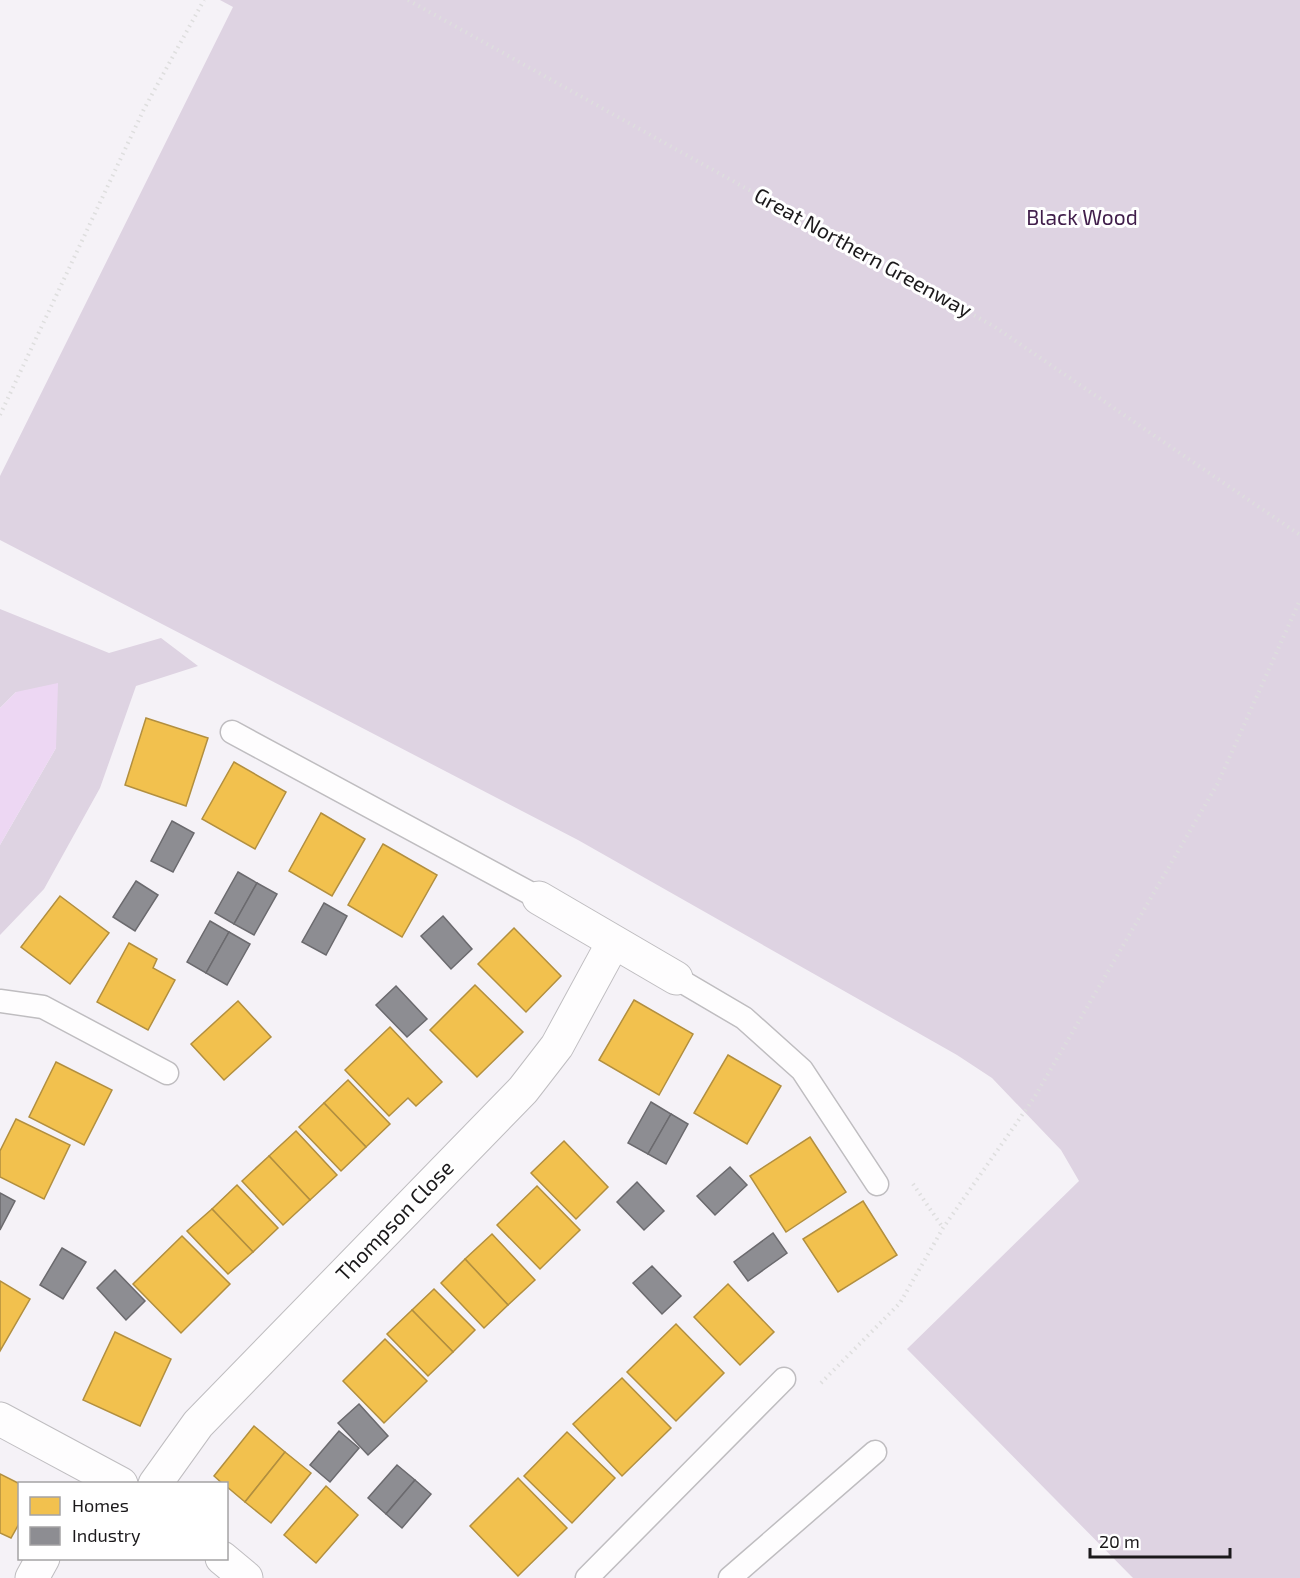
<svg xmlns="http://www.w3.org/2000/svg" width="1300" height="1578" font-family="'Exo 2',sans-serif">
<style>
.green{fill:#ded3e2}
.water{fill:#edd7f3}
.homes{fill:#f2c14e;stroke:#b28f3f;stroke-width:1.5}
.industry{fill:#8d8d92;stroke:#6b6a6e;stroke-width:1.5}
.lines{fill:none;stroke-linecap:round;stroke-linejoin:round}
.service-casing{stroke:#bfbdc0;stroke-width:25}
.minor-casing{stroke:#bfbdc0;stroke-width:35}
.path{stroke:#dedede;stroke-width:4;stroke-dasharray:1.5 4.5;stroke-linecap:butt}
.service{stroke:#fefdfe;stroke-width:22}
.minor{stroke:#fefdfe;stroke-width:33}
.labels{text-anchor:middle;stroke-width:6;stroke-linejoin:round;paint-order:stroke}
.park-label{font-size:21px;fill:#411e4b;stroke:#fff}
.street-label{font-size:21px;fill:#1b191b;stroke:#fff}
</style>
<rect width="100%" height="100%" fill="#f5f2f7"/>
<g class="green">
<polygon points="220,0 1300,0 1300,1578 1133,1578 907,1349 1079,1181 1061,1150 992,1078 957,1055 578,840 0,540 0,476 233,7"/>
<polygon points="0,609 109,653 161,638 198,666 136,686 100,788 44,889 0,935 0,845 56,748 16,692 0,708"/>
</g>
<polygon class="water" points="58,683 56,748 0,845 0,708 16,692"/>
<g class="homes">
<polygon points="146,718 208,738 186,806 125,785"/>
<polygon points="234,762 286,792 255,849 202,819"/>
<polygon points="321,813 365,839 332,896 289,871"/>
<polygon points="383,844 437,875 402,937 348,905"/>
<polygon points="60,896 109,933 70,984 21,947"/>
<polygon points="514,928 561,976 526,1012 478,964"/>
<polygon points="129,943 157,959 153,968 175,980 148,1030 97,1002"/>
<polygon points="475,985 523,1032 477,1077 430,1030"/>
<polygon points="634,1000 693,1034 659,1095 599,1060"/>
<polygon points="238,1001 271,1037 224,1080 191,1044"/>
<polygon points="390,1027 442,1082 416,1106 408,1098 389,1116 345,1070"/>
<polygon points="728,1055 781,1086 747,1144 694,1113"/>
<polygon points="56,1062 112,1090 84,1145 29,1117"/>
<polygon points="348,1080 390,1124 366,1147 324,1103"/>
<polygon points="324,1103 366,1147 341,1171 299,1127"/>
<polygon points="16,1119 70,1145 44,1199 0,1177 0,1151"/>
<polygon points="296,1131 337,1175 310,1200 269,1156"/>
<polygon points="810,1137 846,1192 786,1232 750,1176"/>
<polygon points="564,1141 608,1187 576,1219 531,1173"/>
<polygon points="269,1156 310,1200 283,1225 242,1181"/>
<polygon points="237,1185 278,1228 253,1252 212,1209"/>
<polygon points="537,1186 580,1230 540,1269 497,1225"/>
<polygon points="863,1201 897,1255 838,1292 803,1239"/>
<polygon points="212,1209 253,1252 228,1274 187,1231"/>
<polygon points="492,1234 535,1280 508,1305 465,1259"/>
<polygon points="182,1236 230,1284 181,1333 133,1284"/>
<polygon points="465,1259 508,1305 484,1328 441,1283"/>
<polygon points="0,1281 30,1299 0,1351"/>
<polygon points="728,1284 774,1332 740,1365 694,1317"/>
<polygon points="434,1289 475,1330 453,1352 412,1310"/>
<polygon points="412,1310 453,1352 428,1376 387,1334"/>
<polygon points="676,1324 724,1373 676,1421 627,1372"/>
<polygon points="115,1332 171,1359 140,1426 83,1400"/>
<polygon points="385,1339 427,1381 384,1423 343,1381"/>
<polygon points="622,1378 671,1428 622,1476 573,1424"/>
<polygon points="254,1426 285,1452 245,1502 226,1486 226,1484 223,1484 214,1476"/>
<polygon points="567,1432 615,1478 572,1523 524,1476"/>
<polygon points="285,1452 311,1473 271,1523 245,1502"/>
<polygon points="0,1474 20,1484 20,1522 11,1538 0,1533"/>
<polygon points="518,1478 567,1528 518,1576 470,1526"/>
<polygon points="326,1486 358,1515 316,1563 284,1535"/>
</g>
<g class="industry">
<polygon points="172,821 194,833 173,872 151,861"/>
<polygon points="238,872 257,883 234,924 215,913"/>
<polygon points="136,881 158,895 135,931 113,917"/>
<polygon points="257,883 277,894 254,935 234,924"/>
<polygon points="324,903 347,916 326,955 302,942"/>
<polygon points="443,916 472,949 451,969 421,936"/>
<polygon points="210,921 229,932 206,973 187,962"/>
<polygon points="229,932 250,944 227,985 206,973"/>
<polygon points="396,986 427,1019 407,1037 376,1005"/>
<polygon points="651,1102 671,1114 648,1154 628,1143"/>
<polygon points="671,1114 688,1124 666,1164 648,1154"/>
<polygon points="730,1167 747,1185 715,1215 697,1196"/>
<polygon points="637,1182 664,1211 644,1230 617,1202"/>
<polygon points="0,1193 15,1201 0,1230"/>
<polygon points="773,1233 787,1253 748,1281 734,1262"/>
<polygon points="62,1248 86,1262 63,1299 40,1285"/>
<polygon points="652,1266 681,1296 662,1314 633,1283"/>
<polygon points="115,1270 145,1301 126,1320 97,1288"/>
<polygon points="359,1404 388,1436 368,1455 338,1423"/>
<polygon points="339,1431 359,1448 330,1482 310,1465"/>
<polygon points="397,1465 415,1480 386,1514 368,1498"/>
<polygon points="415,1480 431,1494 402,1528 386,1514"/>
</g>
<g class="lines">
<g class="service-casing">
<g id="service">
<polyline points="232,732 539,898"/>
<polyline points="676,978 744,1018 802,1070 877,1184"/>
<polyline points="0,1001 43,1007 167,1073"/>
<polyline points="587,1578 784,1379"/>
<polyline points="730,1578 875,1452"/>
</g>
</g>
<g class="minor-casing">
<g id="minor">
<polyline points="539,898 676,978"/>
<polyline points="0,1419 121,1484"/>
<polyline points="155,1484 198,1424 523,1090 557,1046 613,943"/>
<polyline points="222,1558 246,1578"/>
<polyline points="32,1578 43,1558"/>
</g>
</g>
<g class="path">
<polyline points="408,0 995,327 1300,535"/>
<polyline points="0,415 144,109 204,0"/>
<polyline points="913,1184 943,1228"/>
<polyline points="821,1383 900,1303 943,1228 1034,1098 1218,783 1300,600"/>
</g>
<use href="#service" class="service"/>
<use href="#minor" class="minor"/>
</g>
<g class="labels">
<g class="park-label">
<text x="1082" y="225">Black Wood</text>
</g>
<g class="street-label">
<text transform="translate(863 253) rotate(29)" y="7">Great Northern Greenway</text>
<text transform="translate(395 1221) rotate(-46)" y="7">Thompson Close</text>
</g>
</g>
<rect x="18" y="1482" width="210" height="78" fill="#ffffff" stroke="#a4a3a4" stroke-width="1.5"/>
<rect x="30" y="1497" width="30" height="18" fill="#f2c14e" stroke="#a4a3a4" stroke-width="1.5"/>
<text x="72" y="1512" font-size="18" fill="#1b191b">Homes</text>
<rect x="30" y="1527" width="30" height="18" fill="#8d8d92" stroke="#a4a3a4" stroke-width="1.5"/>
<text x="72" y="1542" font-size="18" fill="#1b191b">Industry</text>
<path d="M1090 1548v9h140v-9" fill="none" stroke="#1b191b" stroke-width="3"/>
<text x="1099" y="1548" font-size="18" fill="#1b191b" stroke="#ffffff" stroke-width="4.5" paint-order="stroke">20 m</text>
</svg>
